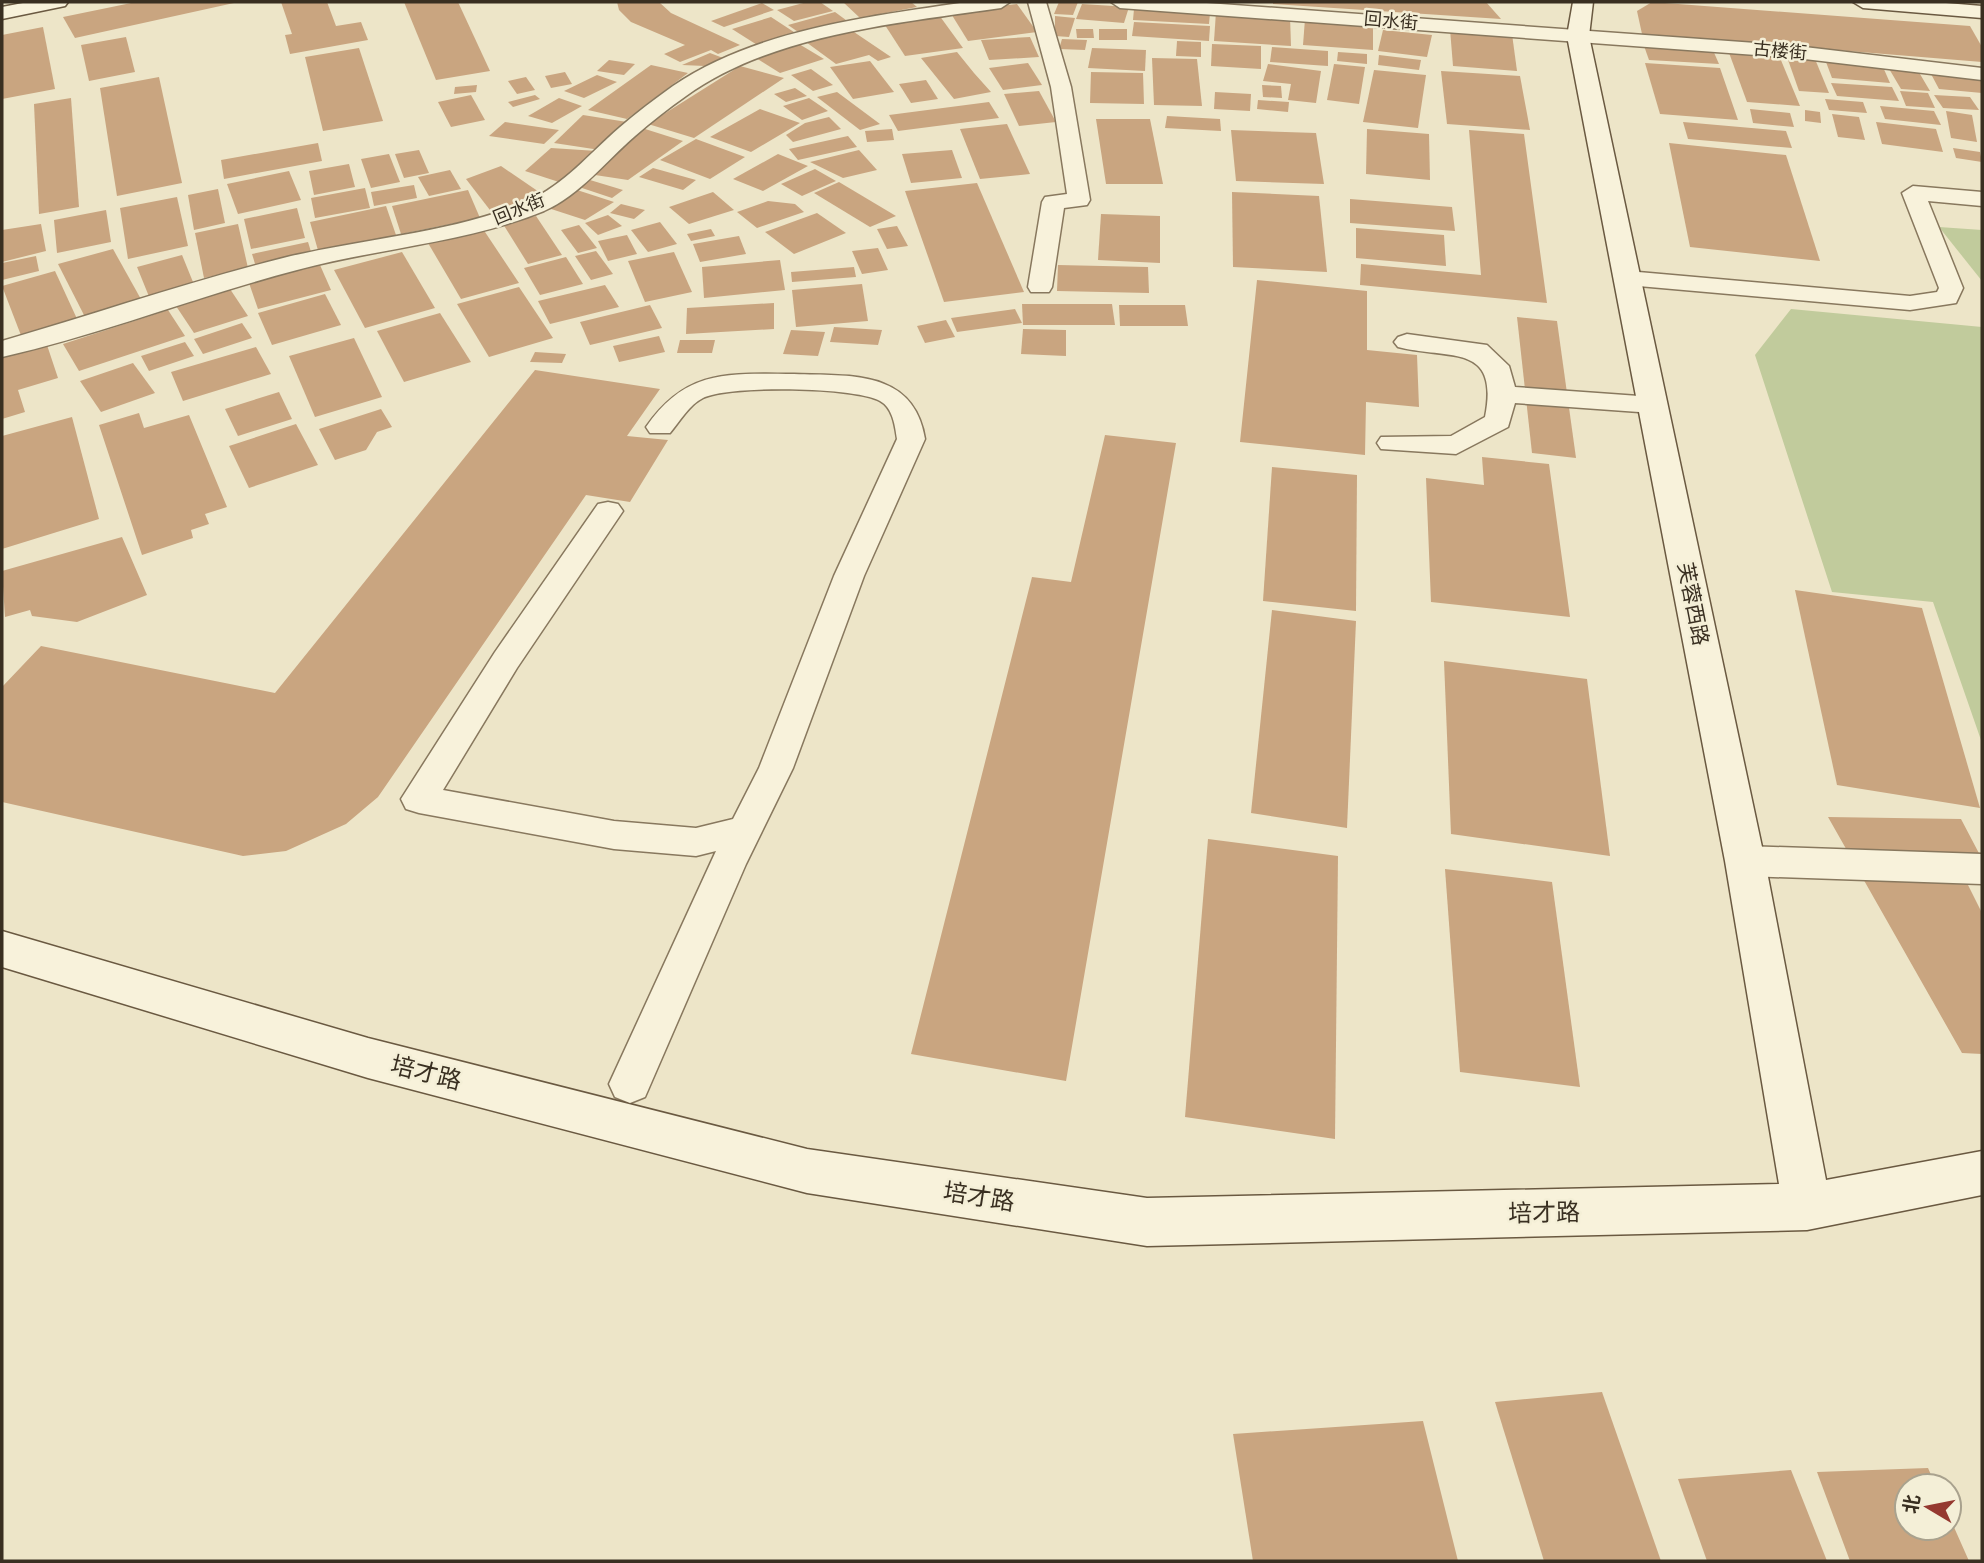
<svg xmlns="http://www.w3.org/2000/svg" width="1984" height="1563" font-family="Spectral,'Noto Sans SC',serif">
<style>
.green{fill:#c1cb9c}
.building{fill:#c9a580}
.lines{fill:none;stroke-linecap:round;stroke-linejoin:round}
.lane-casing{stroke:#88785e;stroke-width:3}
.secondary-casing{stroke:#6a5941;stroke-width:3}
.lane{fill:#f8f2db;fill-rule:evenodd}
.secondary{fill:#f8f2db;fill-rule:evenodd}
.labels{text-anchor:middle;stroke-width:5;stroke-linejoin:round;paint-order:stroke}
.far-street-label{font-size:18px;fill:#392f21;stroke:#f4efd7}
.street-label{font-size:21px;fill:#392f21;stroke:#f4efd7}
.near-street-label{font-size:24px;fill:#392f21;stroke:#f4efd7}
</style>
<rect width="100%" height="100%" fill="#ede5c8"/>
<g class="green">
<polygon points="1939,227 1982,230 1982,281"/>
<polygon points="1791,309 1982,327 1982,743 1933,602 1832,592 1755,355"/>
</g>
<g class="building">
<polygon points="136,2 233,2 234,3 75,38 63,17"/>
<polygon points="281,2 327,2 336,26 361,22 368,40 290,54 285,35 292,34"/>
<polygon points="404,2 458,2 490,71 436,80"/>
<polygon points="617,2 659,2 671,13 740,45 718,54 711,50 680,62 664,54 685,45 631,22 619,10"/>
<polygon points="807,2 820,2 833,11 794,21 777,10"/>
<polygon points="843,2 911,2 917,7 860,18"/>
<polygon points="1059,2 1078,2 1073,15 1054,14"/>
<polygon points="1273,2 1486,2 1501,19 1273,4"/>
<polygon points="1652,2 1970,26 1982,47 1982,62 1642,34 1637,11"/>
<polygon points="762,3 774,10 724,27 711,21"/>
<polygon points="1017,4 1037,32 968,41 950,12"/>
<polygon points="1082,4 1129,7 1124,23 1076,19"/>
<polygon points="1134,9 1210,13 1209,24 1133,20"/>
<polygon points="835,12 850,23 804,36 788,25"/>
<polygon points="1216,12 1290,16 1291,46 1214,41"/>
<polygon points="939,15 963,48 905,56 883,22"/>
<polygon points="1055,16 1075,18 1069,37 1055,36"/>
<polygon points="771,17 800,36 762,48 732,29"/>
<polygon points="1305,19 1373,23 1373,50 1303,45"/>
<polygon points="1134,22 1210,26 1209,41 1132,36"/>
<polygon points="43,27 55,89 2,99 2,35"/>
<polygon points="1076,29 1093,29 1094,38 1077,38"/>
<rect x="1099" y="29" width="28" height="11"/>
<polygon points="1450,29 1512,34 1517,71 1453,66"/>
<polygon points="851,30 891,57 878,61 869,55 836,64 806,42"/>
<polygon points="1383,30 1432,35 1427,57 1378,51"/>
<polygon points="126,37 135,72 89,81 81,45"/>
<polygon points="1030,37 1039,57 989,60 981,40"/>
<polygon points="1062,39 1087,40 1085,50 1059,49"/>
<polygon points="1177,41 1201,42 1201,57 1176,56"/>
<polygon points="1643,43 1712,48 1719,64 1649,60"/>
<polygon points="799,44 824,59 780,73 756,58"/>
<polygon points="1212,44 1261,46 1261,69 1211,66"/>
<polygon points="1272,47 1328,51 1328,66 1270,62"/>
<polygon points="359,48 383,121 323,131 305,57"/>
<polygon points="1092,48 1146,50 1145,71 1088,68"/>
<polygon points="1728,50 1778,53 1800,106 1747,102"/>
<polygon points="957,52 974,73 991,92 954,99 921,58"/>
<polygon points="1338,52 1367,54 1367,64 1337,61"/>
<polygon points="710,53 723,58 705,66 682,65"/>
<polygon points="1379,55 1421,60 1419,70 1378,65"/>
<polygon points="1787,57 1815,59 1829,93 1799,91"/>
<polygon points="1152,58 1197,59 1202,106 1154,105"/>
<polygon points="609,60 635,64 624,75 597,71"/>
<polygon points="870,61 894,92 853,99 830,67"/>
<polygon points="1826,62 1883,67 1890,83 1832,78"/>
<polygon points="1028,63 1042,85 1003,90 989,68"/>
<polygon points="1645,63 1720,68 1738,120 1660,114"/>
<polygon points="1268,64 1321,71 1316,103 1288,100 1291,84 1263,81"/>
<polygon points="1334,64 1365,67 1359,104 1327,100"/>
<polygon points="651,65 688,73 627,119 588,110"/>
<polygon points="740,66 784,78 694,138 648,124"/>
<polygon points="1888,67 1917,69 1930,91 1901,89"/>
<polygon points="811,69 833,85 813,91 791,75"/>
<polygon points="1374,70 1426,75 1418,128 1363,122"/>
<polygon points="1441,71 1520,76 1530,130 1447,124"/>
<polygon points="565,72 572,84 551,88 545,76"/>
<polygon points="1091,72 1143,73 1144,104 1090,103"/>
<polygon points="1931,74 1982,79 1982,93 1939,89"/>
<polygon points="597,75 617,82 584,98 564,91"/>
<polygon points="159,77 182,183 117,196 100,88"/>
<polygon points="526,77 535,90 517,94 508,81"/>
<polygon points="926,80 938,99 911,103 899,84"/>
<polygon points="1831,83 1892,87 1899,101 1837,96"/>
<polygon points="477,85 476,92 454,94 455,87"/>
<polygon points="1262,85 1281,86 1282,98 1263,97"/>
<polygon points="795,88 807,96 786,102 774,94"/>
<polygon points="1039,91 1056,122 1019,126 1004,94"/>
<polygon points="1900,91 1928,93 1935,108 1906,106"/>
<polygon points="837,92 880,124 860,130 817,97"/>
<polygon points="1215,92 1251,94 1250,111 1214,109"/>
<polygon points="471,95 485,120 451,127 438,102"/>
<polygon points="535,95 540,99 513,107 508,102"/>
<polygon points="1934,95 1970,97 1979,110 1943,108"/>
<polygon points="71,98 79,207 39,214 34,104"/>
<polygon points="559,98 582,106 552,123 528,116"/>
<polygon points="809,98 828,111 802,120 783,106"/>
<polygon points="1825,99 1863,102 1867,113 1829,110"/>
<polygon points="1258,100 1289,102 1288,112 1257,109"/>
<polygon points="989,102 999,118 898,131 889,115"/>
<polygon points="1880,106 1934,111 1941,125 1885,119"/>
<polygon points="760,109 800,123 751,152 710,137"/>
<polygon points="1750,109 1790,113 1794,127 1753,123"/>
<polygon points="1805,110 1820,112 1821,123 1805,121"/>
<polygon points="1946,111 1972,115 1977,142 1951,138"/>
<polygon points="1832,114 1859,117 1865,140 1838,137"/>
<polygon points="583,115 627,122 600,150 554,143"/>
<polygon points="1167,116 1220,119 1221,131 1165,128"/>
<polygon points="829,117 841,129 793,142 786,135 805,123"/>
<polygon points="1096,119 1150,119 1163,184 1106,184"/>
<polygon points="505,122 559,130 544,144 489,136"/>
<polygon points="1683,122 1786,131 1792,148 1688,139"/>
<polygon points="1876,122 1936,129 1943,152 1882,144"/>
<polygon points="1007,124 1030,174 980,179 960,129"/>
<polygon points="642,128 683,141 628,180 595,175"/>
<polygon points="892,129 894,140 867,142 865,131"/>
<polygon points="1367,129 1429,134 1430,180 1366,174"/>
<polygon points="1231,130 1316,133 1324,184 1236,181"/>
<polygon points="1469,130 1524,134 1547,303 1360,285 1361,264 1481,275"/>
<polygon points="848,136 857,147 798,160 789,149"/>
<polygon points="696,139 745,157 710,179 660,160"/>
<polygon points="318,143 322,161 224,179 221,160"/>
<polygon points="1669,143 1786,155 1820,261 1690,247"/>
<polygon points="551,148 597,151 562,183 525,171"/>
<polygon points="1953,148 1980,152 1982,162 1956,158"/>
<polygon points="419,150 429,173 404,178 395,154"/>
<polygon points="859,150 877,170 843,178 810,162"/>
<polygon points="952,150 962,178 911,183 902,154"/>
<polygon points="389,154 400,182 371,188 361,159"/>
<polygon points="778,154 808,166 763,191 733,179"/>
<polygon points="349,164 355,187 314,195 309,171"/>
<polygon points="501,166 542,194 493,214 466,179"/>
<polygon points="653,168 696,180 683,190 639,177"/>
<polygon points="815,169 836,181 802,196 781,184"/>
<polygon points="450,170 461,189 429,196 418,177"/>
<polygon points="289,171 301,200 238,214 227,184"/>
<polygon points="590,180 623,190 612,198 579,187"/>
<polygon points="839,182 896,216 870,227 814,193"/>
<polygon points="977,183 1024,292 944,302 905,191"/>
<polygon points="414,185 417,198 374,206 371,192"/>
<polygon points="365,188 370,208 315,218 311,198"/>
<polygon points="218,189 225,223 194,230 188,195"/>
<polygon points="574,189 614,202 585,220 545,207"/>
<polygon points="468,190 480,218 401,234 392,206"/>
<polygon points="713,192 734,210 689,224 669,207"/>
<polygon points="1232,192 1319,196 1327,272 1233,267"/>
<polygon points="177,197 188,246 128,259 120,208"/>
<polygon points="1350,199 1452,207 1455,231 1350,223"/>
<polygon points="768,201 795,204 804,212 757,228 737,212"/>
<polygon points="621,204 645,210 634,219 610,213"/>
<polygon points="386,206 397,238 319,254 310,222"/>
<polygon points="297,208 305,238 251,249 244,219"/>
<polygon points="106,210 111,242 57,253 54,220"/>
<polygon points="817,213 846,233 794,254 765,232"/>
<polygon points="1101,214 1160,216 1160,263 1098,260"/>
<polygon points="608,215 622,226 598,235 585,223"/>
<polygon points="536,216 562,255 528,264 503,224"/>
<polygon points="660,222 677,244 648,252 631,230"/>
<polygon points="41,224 46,251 2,262 2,230"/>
<polygon points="238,224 248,268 204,278 195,233"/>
<polygon points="579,225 597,248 578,253 561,230"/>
<polygon points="897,226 908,246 887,249 877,229"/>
<polygon points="1356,228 1444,235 1446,266 1356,258"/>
<polygon points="483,229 519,283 461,299 428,243"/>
<polygon points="711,229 715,236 691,241 687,234"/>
<polygon points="627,235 637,254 608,261 598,241"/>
<polygon points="739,236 746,254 700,262 693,244"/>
<polygon points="308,242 312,255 256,267 252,254"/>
<polygon points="878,248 888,270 862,274 852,251"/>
<polygon points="113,249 142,301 86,319 58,264"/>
<polygon points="596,251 613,274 591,280 575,256"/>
<polygon points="402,252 435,308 365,328 334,270"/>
<polygon points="674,252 692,292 645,302 628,261"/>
<polygon points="182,255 195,287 150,299 137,267"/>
<polygon points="36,256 39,271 2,280 2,263"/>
<polygon points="566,257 583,284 540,295 524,268"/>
<polygon points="780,260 785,290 704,298 702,267"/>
<polygon points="320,265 331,290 258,309 249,283"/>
<polygon points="1058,265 1148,267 1149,293 1057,291"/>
<polygon points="854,267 856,277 792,282 791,272"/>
<polygon points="55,271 78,321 22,338 2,286"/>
<polygon points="1257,280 1367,291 1367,350 1417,355 1419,407 1366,402 1365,455 1240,442"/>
<polygon points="862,284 868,321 796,327 792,290"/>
<polygon points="605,285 619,307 550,324 538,301"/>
<polygon points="519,287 553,338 489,357 457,304"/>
<polygon points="230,289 248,316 194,333 176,306"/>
<polygon points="325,294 341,325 272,345 258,313"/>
<polygon points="774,303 774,329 686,334 687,308"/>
<polygon points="1022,304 1112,304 1115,325 1023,325"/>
<polygon points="650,305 662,328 590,345 580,322"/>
<polygon points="1119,305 1185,305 1188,326 1120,326"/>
<polygon points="1015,309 1022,323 957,332 951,318"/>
<polygon points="168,310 185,336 79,371 63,344"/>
<polygon points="440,313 471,362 404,382 377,331"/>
<polygon points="1517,317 1557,321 1576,458 1532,453"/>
<polygon points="946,320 955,337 925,343 917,326"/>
<polygon points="242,323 252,338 203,354 194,339"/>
<polygon points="834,327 882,330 878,345 830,342"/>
<polygon points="1023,329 1066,330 1066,356 1021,354"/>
<polygon points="791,330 825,332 818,356 783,354"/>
<polygon points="659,336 665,352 619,362 613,346"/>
<polygon points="354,338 382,397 315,417 289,356"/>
<polygon points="680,340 715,340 712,353 677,353"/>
<polygon points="185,342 194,356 149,371 141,356"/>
<polygon points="47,345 58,378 18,390 25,412 2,419 2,358"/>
<polygon points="256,347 271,374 183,401 171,372"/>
<polygon points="535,352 566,354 562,363 530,362"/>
<polygon points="133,363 155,393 101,412 80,381"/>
<polygon points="535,370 660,389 627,436 668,440 630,502 586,495 378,797 346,824 286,851 243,856 2,802 2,687 41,646 275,693"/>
<polygon points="279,392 292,419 238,436 225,409"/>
<polygon points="381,409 392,427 377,432 366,450 335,460 319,429"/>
<polygon points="139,413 144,428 189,415 227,507 205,514 209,524 191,530 193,538 142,555 99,425"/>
<polygon points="72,417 99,519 2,549 2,436"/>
<polygon points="296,424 318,465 249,488 229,446"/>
<polygon points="1105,435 1176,443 1066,1081 911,1054 1032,577 1071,582"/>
<polygon points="1482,457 1549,464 1570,617 1431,602 1426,478 1484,485"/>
<polygon points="1272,467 1357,475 1356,611 1263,601"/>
<polygon points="122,537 147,595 77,622 32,616 30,610 5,617 2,571"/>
<polygon points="1795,590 1922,608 1980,808 1837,785"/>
<polygon points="1272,610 1356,621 1347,828 1251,813"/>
<polygon points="1444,661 1587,679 1610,856 1451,834"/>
<polygon points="1828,817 1961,819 1982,859 1982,885 1968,885 1982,913 1982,1054 1962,1053"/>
<polygon points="1208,839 1338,856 1335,1139 1185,1117"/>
<polygon points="1445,869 1552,882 1580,1087 1460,1072"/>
<polygon points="1602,1392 1661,1561 1544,1561 1495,1402"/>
<polygon points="1423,1421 1458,1561 1253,1561 1233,1434"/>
<polygon points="1928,1468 1936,1486 1907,1486 1907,1528 1949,1528 1949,1516 1969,1561 1850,1561 1817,1472"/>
<polygon points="1791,1470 1827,1561 1707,1561 1678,1479"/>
</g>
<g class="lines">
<g class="lane-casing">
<g id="lane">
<path d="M966,2h44l-9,6c-102,15 -229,26 -315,88 -17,12 -35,26 -51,40 -29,25 -55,59 -91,75 -78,32 -166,37 -247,59 -99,26 -195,64 -295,87v-16c96,-28 192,-61 289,-85 77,-18 165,-24 237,-55 36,-16 62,-48 91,-73 17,-15 36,-29 54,-42 84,-57 195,-69 293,-84z"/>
<polygon points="1028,2 1046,2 1071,87 1090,200 1087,205 1064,208 1052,287 1049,292 1031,292 1028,287 1042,202 1045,197 1067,194 1051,87"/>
<polygon points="1111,2 1193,2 1796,46 1982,68 1982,80 1796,58 1120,8"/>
<polygon points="1913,186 1982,192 1982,206 1928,201 1963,288 1956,303 1910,310 1627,285 1618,283 1615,278 1618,273 1627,271 1910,296 1937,292 1939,288 1902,193"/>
<path d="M1407,334l80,11 22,21 6,21 138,10 10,2 4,6 -4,6 -10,2 -138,-10 -7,24 -52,27 -75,-5 -4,-6 4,-6 70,-1 34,-19c15,-75 -36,-57 -87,-70l-4,-5 4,-5z"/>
<path d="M794,374c55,2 120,-5 131,65l-61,137 -71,192 -47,96 -101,233 -15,6 -15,-6 -6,-13 107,-233 -20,5 -82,-7 -195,-36 -13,-4 -5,-10 94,-147 103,-148 10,-2 10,2 5,7 -106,157 -74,122 171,31 82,7 37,-9 26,-51 75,-192 63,-137c-2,-13 -4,-31 -17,-38 -25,-14 -150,-16 -177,-3 -14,7 -23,23 -33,35h-20l-4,-6c41,-59 83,-53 148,-53z"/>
<polygon points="1745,846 1982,854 1982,884 1745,876 1732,871 1727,861 1732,851"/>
</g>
</g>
<g class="secondary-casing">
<g id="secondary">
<polygon points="28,2 68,2 65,6 2,19 2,7"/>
<polygon points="1573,2 1593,2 1589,36 1765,861 1826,1180 1982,1151 1982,1195 1807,1230 1147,1246 807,1193 368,1078 2,967 2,931 368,1038 807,1149 1147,1198 1779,1184 1725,861 1567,36"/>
<polygon points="1853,2 1934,2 1982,6 1982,18 1863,8"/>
</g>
</g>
<use href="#lane" class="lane"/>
<use href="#secondary" class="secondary"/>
</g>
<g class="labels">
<g class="far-street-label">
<text transform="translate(1391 21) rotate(5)" y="6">回水街</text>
<text transform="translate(1780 51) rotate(5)" y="6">古楼街</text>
<text transform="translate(519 209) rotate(-22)" y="6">回水街</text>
</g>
<g class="street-label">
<text transform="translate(1693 604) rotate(79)" y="7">芙蓉西路</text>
</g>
<g class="near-street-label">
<text transform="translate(426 1073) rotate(14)" y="8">培才路</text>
<text transform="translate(979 1197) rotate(9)" y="8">培才路</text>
<text transform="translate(1544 1213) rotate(-1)" y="8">培才路</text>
</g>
</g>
<rect width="1984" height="1563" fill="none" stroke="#392f21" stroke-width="7"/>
<g transform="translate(1928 1507) rotate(280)"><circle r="33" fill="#f4efd7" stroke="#a9a28e" stroke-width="2"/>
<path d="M0-5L12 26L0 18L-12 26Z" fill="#953930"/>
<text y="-10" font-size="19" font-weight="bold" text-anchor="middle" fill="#392f21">北</text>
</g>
</svg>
